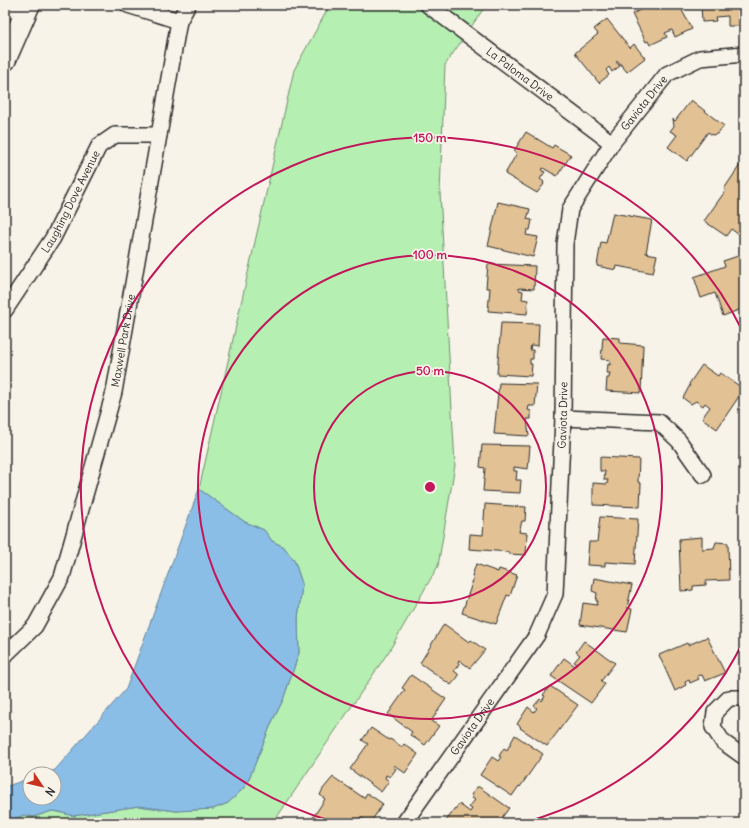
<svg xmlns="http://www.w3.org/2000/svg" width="749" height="828" font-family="Delius,sans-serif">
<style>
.green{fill:#b6efb2;stroke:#708d6e}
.water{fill:#8bbee7;stroke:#65839c}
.building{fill:#e2c194;stroke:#2b2b2b}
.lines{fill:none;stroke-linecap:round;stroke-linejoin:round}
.street-casing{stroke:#2b2b2b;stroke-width:18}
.secondary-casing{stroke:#2b2b2b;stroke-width:24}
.street{stroke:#f7f3e8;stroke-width:15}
.secondary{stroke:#f7f3e8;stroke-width:21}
.ring{fill:none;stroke:#c2185b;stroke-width:2}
.labels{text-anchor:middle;stroke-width:3.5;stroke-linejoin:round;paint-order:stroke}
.street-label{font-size:11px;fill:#2b2b2b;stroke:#f7f3e8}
.centre{fill:#c2185b;stroke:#f7f3e8;stroke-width:2}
.ring-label{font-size:12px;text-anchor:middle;font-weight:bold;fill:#c2185b;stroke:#f7f3e8;stroke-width:3.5;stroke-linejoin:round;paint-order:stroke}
</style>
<rect width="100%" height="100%" fill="#f7f3e8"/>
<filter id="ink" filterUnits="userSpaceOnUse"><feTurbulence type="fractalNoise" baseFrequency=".025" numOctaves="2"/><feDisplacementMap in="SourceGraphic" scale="8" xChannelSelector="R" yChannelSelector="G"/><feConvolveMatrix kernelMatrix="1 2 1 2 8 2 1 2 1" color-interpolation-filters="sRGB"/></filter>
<g filter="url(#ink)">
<polygon class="green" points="330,5 486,5 445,65 440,192 455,465 438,566 389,651 273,823 5,823 24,815 33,817 52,811 59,812 73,816 139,806 176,811 213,809 228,803 243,789 248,781 272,722 283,700 299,653 298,619 302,584 295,562 284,547 272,541 264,530 245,522 199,489 294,70"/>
<polygon class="water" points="199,489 245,522 264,530 272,541 284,547 295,562 302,584 298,619 299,653 283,700 272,722 248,781 243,789 228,803 213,809 176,811 139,806 73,816 60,812 52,811 33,817 24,815 5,823 5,787 30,778 30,798 54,798 54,774 43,774 55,770 126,689"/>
<g class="building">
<polygon points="650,5 679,5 692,29 675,37 672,30 665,33 667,37 650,45 648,41 646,42 632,14"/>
<polygon points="701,5 744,5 744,26 728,26 728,16 715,17 716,21 702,22"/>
<polygon points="607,19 630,48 634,44 645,58 627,72 618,61 616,62 620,66 612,72 609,67 606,70 609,75 599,83 575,53 598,34 594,29"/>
<polygon points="691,100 724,126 717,134 712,135 708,132 687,161 668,147 677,135 670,131 674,126 673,119 675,121"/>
<polygon points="526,132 552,148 554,145 571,155 557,176 543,168 542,171 545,172 540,179 544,182 543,184 544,184 537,193 505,174 517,153 514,151"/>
<polygon points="740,165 744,167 744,225 738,234 731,229 726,236 704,221 726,190 724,189"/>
<polygon points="498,202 530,209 527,219 532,220 530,230 527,230 526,235 538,237 533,257 488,246"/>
<polygon points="613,213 652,220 646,253 657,255 653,273 617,266 616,270 597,266 601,242 606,243"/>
<polygon points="744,254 744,308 723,316 715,293 701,298 694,277 725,266 723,261"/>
<polygon points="488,264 535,266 534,289 519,288 519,290 523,291 522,299 528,300 527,314 488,311 490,288 486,288"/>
<polygon points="501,323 539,324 538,346 531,345 530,350 533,350 533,359 530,359 530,364 532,364 531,376 497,374"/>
<polygon points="603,337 620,338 620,343 643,345 641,393 606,391 607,378 609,378 610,373 607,373 608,364 610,365 610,360 601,359"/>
<polygon points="702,365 718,376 720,373 744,389 717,429 702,418 710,407 705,403 703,406 696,401 691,404 683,398 690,385 689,384"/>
<polygon points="499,383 537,384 535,406 529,406 528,410 531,411 531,419 527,419 529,436 494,434"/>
<polygon points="482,445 530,446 528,469 514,467 514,471 517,471 516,480 521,480 520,493 483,491 485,468 480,467"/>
<polygon points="600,457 639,459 638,482 641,483 640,507 593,505 593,483 607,484 608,480 604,480 605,471 600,471"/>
<polygon points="485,504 526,507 525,521 522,521 519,532 527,533 526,555 509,554 509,552 469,549 470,534 483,535"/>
<polygon points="600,517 638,519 635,564 605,562 605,566 587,565 589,542 597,542"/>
<polygon points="702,537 702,549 714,548 716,542 728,543 729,580 706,581 706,585 693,586 693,590 681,591 679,539"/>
<polygon points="476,564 498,572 499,569 517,575 510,596 507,595 496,624 462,613 474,577 472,576"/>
<polygon points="594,578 632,585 627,608 632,609 627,632 580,625 583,603 597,605 598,601 596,601 597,593 592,591"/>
<polygon points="444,624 469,642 471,640 485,650 470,668 459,660 458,662 459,664 454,671 458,674 458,677 451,685 420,663"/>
<polygon points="707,637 725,673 705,681 702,675 697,676 699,679 690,683 689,680 685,682 686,685 675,691 659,655 687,643 688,645"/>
<polygon points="584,641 615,663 601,681 605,684 591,703 551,676 564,658 575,666 577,664 574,662 580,655 576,652"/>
<polygon points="411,675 446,699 431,721 439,726 425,745 410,735 412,732 388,714 405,690 402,688"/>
<polygon points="550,686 578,705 547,746 520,728 521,727 517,724 528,707 534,712 537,708 534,706 540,699 542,701 545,696 543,695"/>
<polygon points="371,728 389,740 390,739 402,747 404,744 418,754 405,773 394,765 393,767 396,769 390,777 386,775 385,778 389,781 381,792 350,769 368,744 362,740"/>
<polygon points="515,735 543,754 520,787 519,786 512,796 480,775 492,757 498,761 501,757 499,756 504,748 507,750"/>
<polygon points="333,777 364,798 367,793 383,804 370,823 360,817 356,823 310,822 325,799 320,795 323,789"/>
<polygon points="477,787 479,787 509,808 498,823 445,822 459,804 470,812 472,809 469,807 475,800 472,798 473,796 471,795"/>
</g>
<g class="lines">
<g class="street-casing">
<g id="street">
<polyline points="128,5 179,21"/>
<path id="s1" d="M428,5l184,138"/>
<path id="s2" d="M5,310l48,-72 46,-92 16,-11h44"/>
<polyline points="563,418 659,422 679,441 703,475"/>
<path id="s3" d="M5,655l30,-29 27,-49 52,-185 65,-371 9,-16"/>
<polyline points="744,698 729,698 715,712 713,727 723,742 744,757"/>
<path id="s4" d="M404,823l133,-188 18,-41 8,-176 2,-174 5,-35 42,-66 55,-69 33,-16 44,-4"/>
</g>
</g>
<g class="secondary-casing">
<g id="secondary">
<polyline points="5,9 7,5"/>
<polyline points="5,60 29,5"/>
</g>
</g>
<use href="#street" class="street"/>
<use href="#secondary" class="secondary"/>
</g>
</g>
<g class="ring">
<circle cx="430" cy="487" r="116"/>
<circle cx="430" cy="487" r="232"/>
<path d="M744 640A349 349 0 0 1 526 822M334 822A349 349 0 1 1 744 334"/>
</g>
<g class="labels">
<g class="street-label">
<text dy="4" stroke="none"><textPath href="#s1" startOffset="115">La Paloma Drive</textPath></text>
<text dy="4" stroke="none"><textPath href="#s4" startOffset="790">Gaviota Drive</textPath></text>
<text dy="4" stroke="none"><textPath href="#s2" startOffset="127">Laughing Dove Avenue</textPath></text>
<text dy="4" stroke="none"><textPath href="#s3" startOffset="342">Maxwell Park Drive</textPath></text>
<text dy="4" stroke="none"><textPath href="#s4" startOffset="454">Gaviota Drive</textPath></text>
<text dy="4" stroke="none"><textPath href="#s4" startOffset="118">Gaviota Drive</textPath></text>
</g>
</g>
<circle cx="430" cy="487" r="6" class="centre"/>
<g class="ring-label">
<text x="430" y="142">150 m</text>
<text x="430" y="259">100 m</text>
<text x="430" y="375">50 m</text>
</g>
<rect width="749" height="828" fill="none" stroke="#f7f3e8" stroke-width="20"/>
<rect x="10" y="10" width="729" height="808" fill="none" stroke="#2b2b2b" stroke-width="1.5" filter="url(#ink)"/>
<g transform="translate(42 786) rotate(125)"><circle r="19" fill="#f7f3e8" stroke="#a5a39c"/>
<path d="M0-3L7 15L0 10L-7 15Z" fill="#c8321e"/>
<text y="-6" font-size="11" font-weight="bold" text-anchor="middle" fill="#2b2b2b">N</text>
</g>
</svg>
